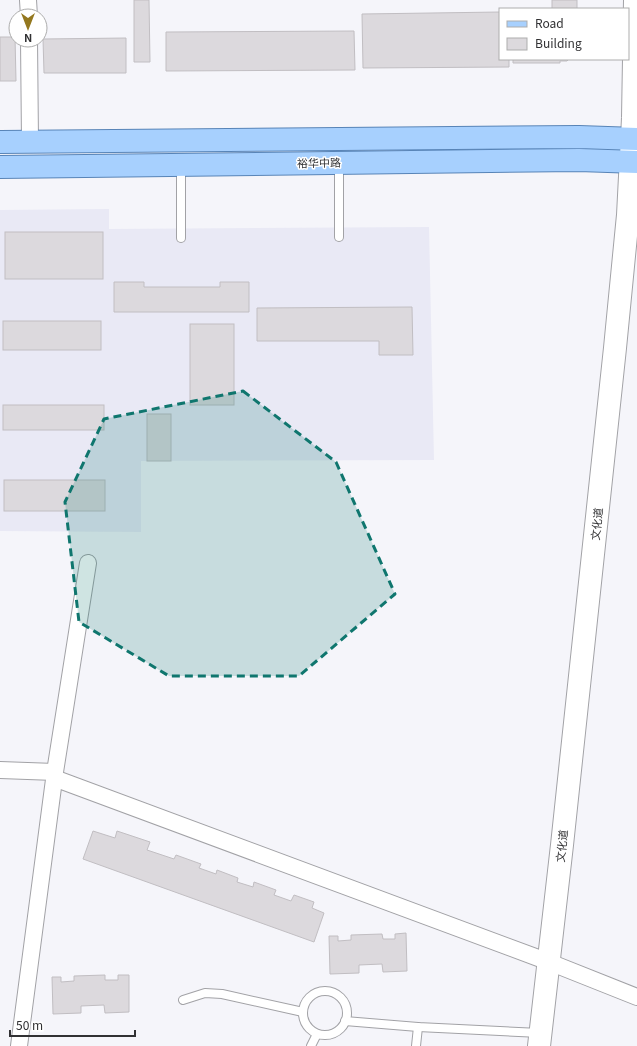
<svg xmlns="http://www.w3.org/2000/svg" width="637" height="1046" font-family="Georgia,'Noto Sans SC',serif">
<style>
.built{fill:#e9e9f5}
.building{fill:#dcd9dd;stroke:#c1bec2}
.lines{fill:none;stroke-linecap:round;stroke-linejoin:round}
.lane-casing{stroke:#a2a2a6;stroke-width:10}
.street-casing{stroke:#a2a2a6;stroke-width:18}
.secondary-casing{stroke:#a2a2a6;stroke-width:24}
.primary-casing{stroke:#5884b7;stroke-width:24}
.lane{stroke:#fff;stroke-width:8}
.street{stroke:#fff;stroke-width:16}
.secondary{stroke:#fff;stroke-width:22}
.primary{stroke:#a7d0fe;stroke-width:22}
.marked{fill:#0f766e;fill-opacity:0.2;stroke:#0f766e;stroke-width:3;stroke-dasharray:8 5;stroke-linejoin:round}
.labels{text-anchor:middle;stroke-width:3;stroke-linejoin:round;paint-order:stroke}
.street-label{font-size:11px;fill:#313133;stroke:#fff}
</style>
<rect width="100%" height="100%" fill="#f5f5fa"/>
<polygon class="built" points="109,209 109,229 429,227 434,460 141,461 141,532 0,531 0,210"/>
<g class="building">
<polygon points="134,0 149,0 150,62 134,62"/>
<rect x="552" y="0" width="25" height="9"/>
<polygon points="500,12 500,59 509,59 509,67 363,68 362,14"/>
<polygon points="354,31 355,70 166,71 166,32"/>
<polygon points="0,37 15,37 16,81 0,81"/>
<polygon points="126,38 126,73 44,73 43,39"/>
<polygon points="513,59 569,59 567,61 560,61 560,63 513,63"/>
<rect x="5" y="232" width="98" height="47"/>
<polygon points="114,282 144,282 144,287 220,287 220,282 249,282 249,312 114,312"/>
<polygon points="412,307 413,355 379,355 379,341 257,341 257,308"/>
<rect x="3" y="321" width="98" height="29"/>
<rect x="190" y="324" width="44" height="81"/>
<rect x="3" y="405" width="101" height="25"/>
<rect x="147" y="414" width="24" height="47"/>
<rect x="4" y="480" width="101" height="31"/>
<polygon points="93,831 115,838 117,831 150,842 147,850 174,859 176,855 201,864 199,868 216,874 217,870 238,878 237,882 253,887 254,882 276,890 274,895 291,901 294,895 314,902 312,908 324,913 314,942 83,859"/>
<polygon points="406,933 407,971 383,972 382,964 359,965 359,973 330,974 329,936 338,936 338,941 351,940 351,935 382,934 383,939 395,939 395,934"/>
<polygon points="105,975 105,980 118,980 118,975 129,975 129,1012 105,1013 104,1005 81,1006 81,1013 53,1014 52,977 61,977 61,982 74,981 74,976"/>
</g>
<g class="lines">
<g class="lane-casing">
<g id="lane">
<polyline points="339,237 339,164"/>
<polyline points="181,238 181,165"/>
<circle cx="325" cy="1013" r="22"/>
<polyline points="183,1000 205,993 222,994 303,1012"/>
<polyline points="345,1021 418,1027 540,1033"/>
<polyline points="311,1046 317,1034"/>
<polyline points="416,1046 418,1027"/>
</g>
</g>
<g class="street-casing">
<g id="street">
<polyline points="28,0 29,16"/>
<polyline points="29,40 30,141"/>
<polyline points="0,770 55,772"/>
<polyline points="54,778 549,962 637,997"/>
<polyline points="19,1046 55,772 88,563"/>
</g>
</g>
<g class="secondary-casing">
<polyline id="secondary" points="539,1046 562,845 615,348 628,215 633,118 635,0"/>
</g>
<g class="primary-casing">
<g id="primary">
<polyline points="0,142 579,137 637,139"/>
<polyline points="0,167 579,160 637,162"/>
</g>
</g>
<use href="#lane" class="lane"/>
<use href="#street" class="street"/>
<use href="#secondary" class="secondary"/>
<use href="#primary" class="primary"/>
</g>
<path class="marked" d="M243,391l93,71 59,132 -96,82h-130l-90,-54 -14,-120 39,-83z"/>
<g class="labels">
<g class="street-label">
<text transform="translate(319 163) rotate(-1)" y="4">裕华中路</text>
<text transform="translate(597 524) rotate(-84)" y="4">文化道</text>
<text transform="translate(562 846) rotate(-84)" y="4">文化道</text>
</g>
</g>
<rect x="499" y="8" width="130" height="52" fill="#ffffff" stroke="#adadad"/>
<rect x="507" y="21" width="20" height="6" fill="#a7d0fe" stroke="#adadad"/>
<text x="535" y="28" font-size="12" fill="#313133">Road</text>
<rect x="507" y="38" width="20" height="12" fill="#dcd9dd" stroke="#adadad"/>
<text x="535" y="48" font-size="12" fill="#313133">Building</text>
<g transform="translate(28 28) rotate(180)"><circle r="19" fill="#ffffff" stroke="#adadad"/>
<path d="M0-3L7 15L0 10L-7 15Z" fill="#94781f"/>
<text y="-6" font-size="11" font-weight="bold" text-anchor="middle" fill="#313133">N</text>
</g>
<path d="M10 1030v6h125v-6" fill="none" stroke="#313133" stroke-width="2"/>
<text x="16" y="1030" font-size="12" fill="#313133" stroke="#ffffff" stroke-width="3" paint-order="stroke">50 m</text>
</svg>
